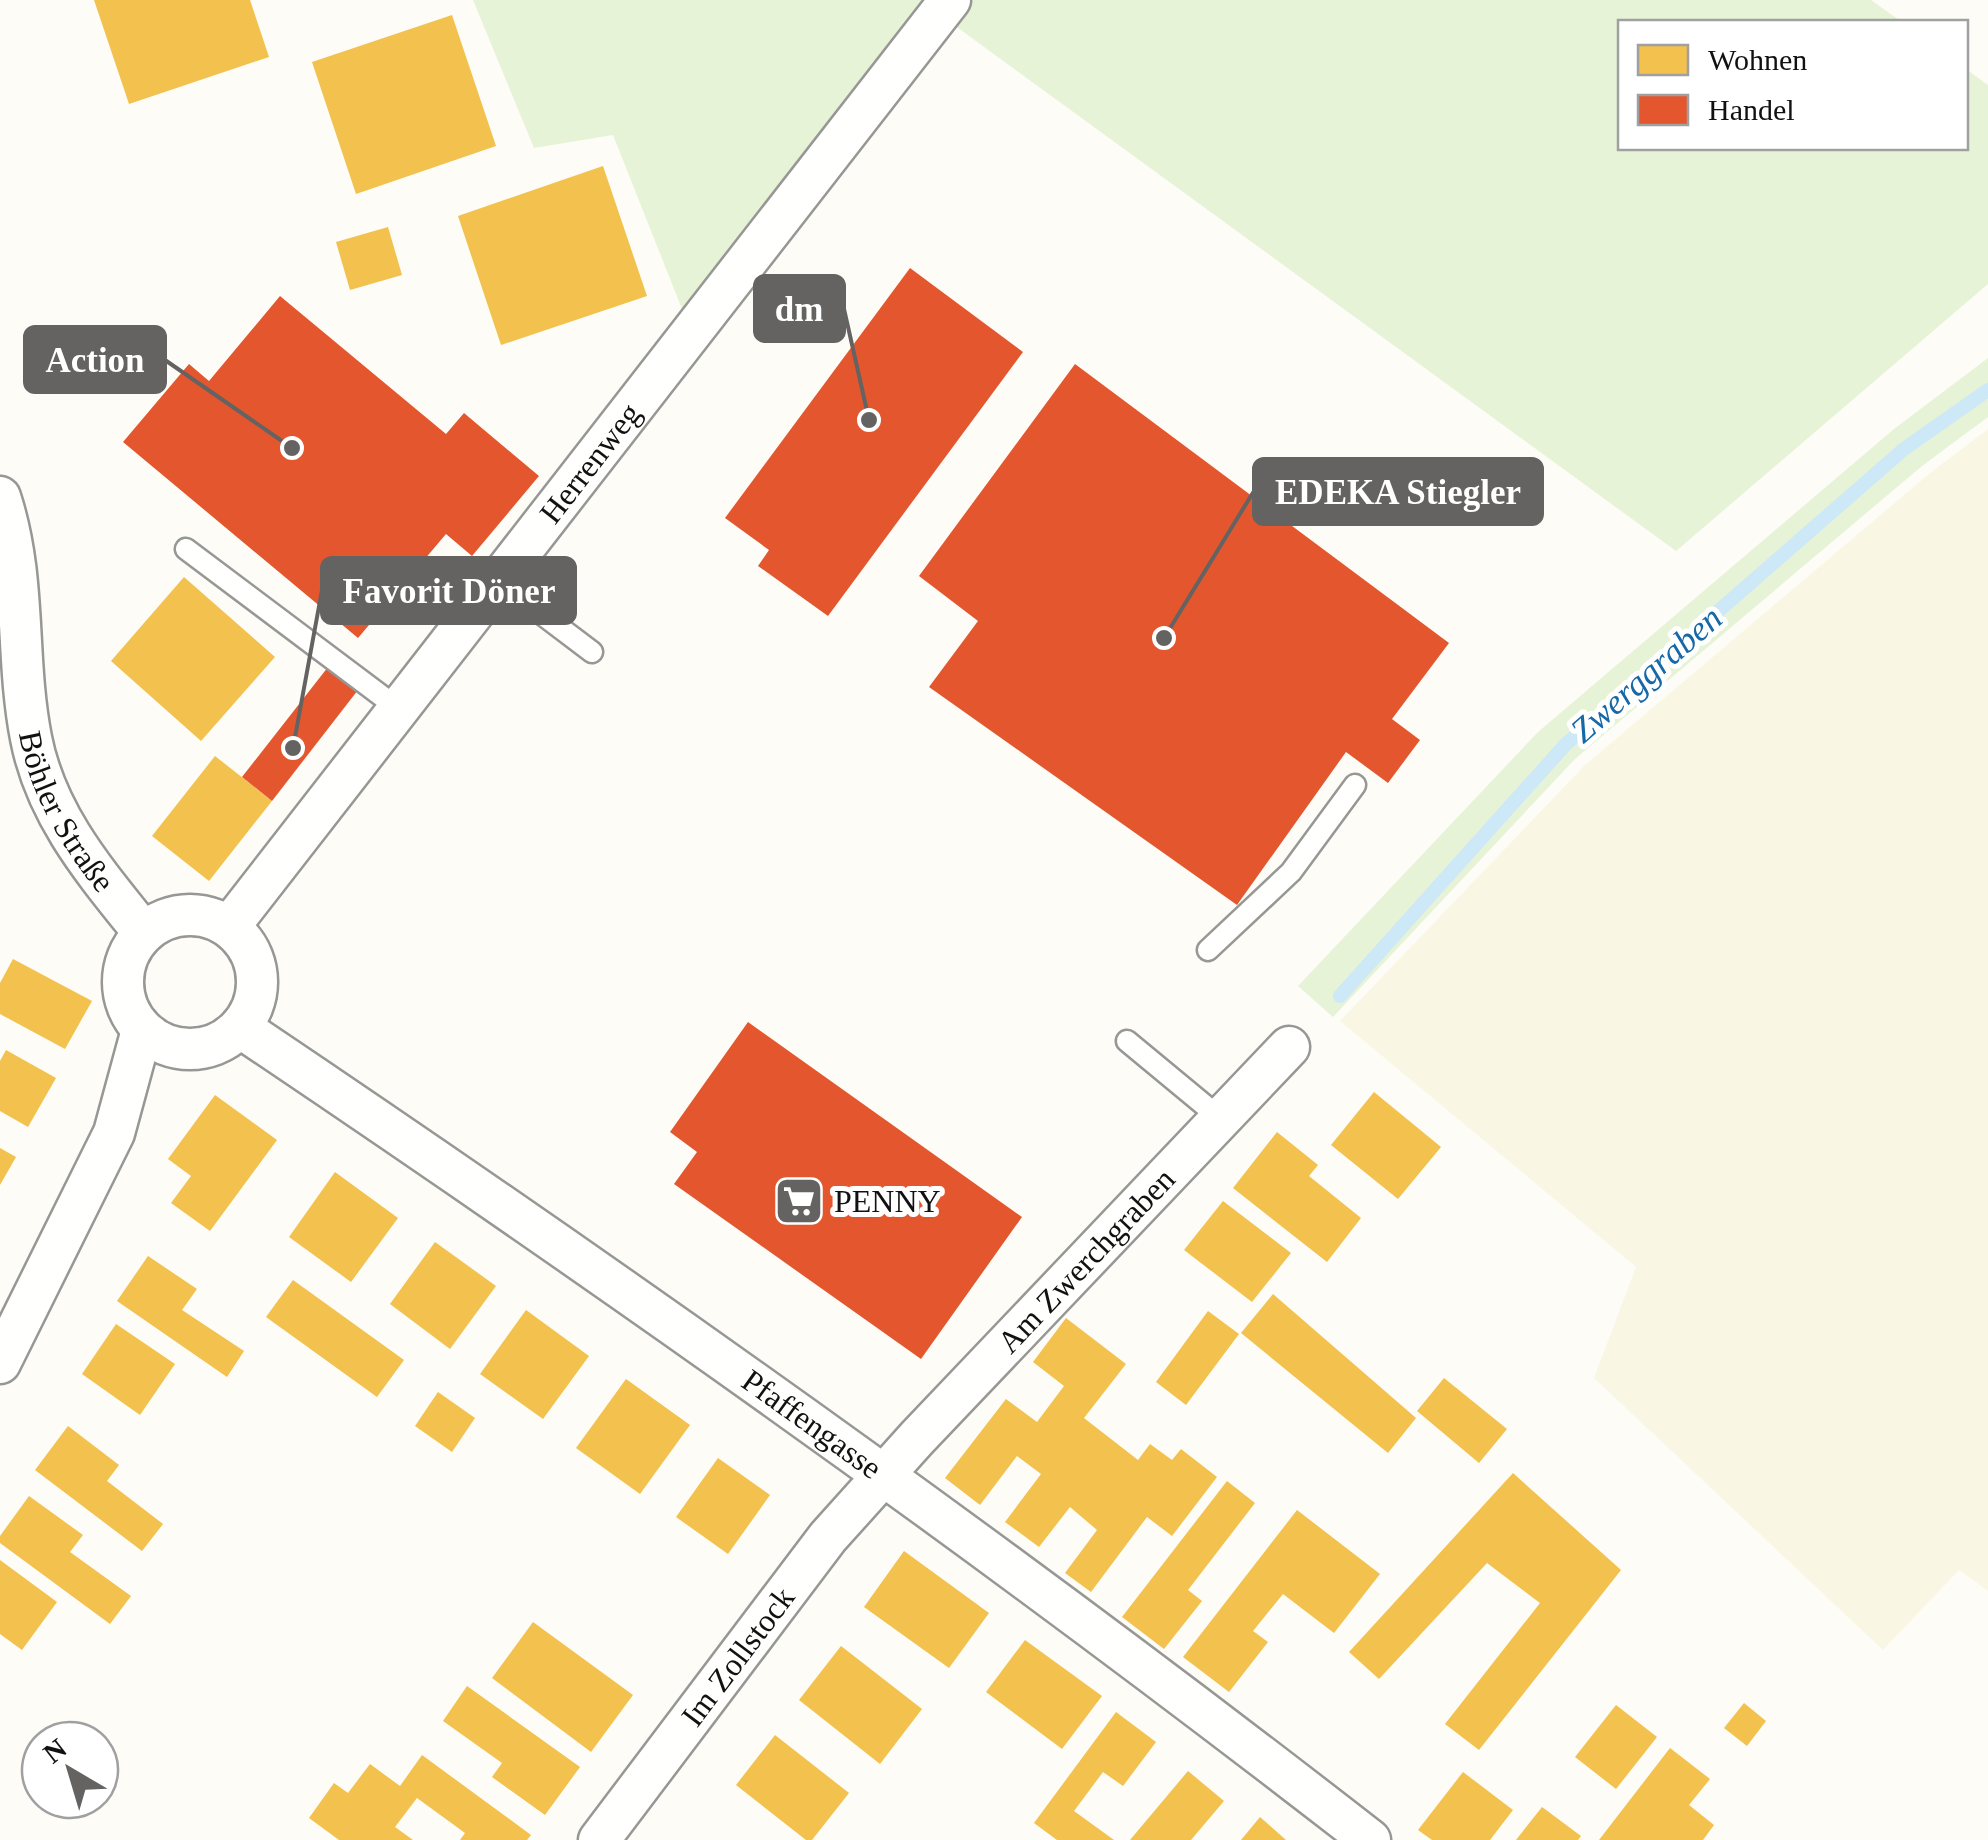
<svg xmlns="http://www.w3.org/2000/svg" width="1988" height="1840" font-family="'Times New Roman',serif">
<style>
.farmland{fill:#f9f7e4}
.green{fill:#e7f3d7}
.homes{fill:#f2c14e}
.shops{fill:#e4572e}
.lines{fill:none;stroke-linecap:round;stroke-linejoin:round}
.stream{stroke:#cde8f7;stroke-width:14}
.lane-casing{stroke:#979795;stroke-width:25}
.street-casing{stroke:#979795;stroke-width:45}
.lane{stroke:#fffffe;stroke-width:20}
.street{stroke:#fffffe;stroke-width:40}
.labels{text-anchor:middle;stroke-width:10;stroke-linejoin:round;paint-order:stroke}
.street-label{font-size:32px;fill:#111;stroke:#fff}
.poi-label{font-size:32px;fill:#111;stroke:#fff;text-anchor:start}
.water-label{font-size:35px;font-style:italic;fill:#1768a6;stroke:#fff}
.leader{fill:none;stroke:#646362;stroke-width:4}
.callout-dot{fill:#646362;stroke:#fff;stroke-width:4}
.callout{fill:#646362;stroke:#646362;stroke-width:4}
.callout-label{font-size:35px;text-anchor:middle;font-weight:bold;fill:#fff}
</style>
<rect width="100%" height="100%" fill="#fdfcf7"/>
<polygon class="farmland" points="1988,429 1988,1591 1959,1570 1883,1650 1594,1378 1636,1267 1340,1021 1585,765 1930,473"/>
<g class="green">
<polygon points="473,0 932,0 684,314 613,135 534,148"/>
<polygon points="973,0 1871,0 1902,22 1620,22 1620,148 1966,148 1966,69 1988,85 1988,284 1676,551 954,25"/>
<polygon points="1988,358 1988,417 1922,466 1575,759 1333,1017 1298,986 1538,732 1894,429"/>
</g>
<g class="homes">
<polygon points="94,0 250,0 269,57 129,104"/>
<polygon points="452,15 496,146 356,194 312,62"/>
<polygon points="603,166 647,296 501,345 458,216"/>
<polygon points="388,227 402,275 350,290 336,242"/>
<polygon points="184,577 275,657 201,741 111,661"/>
<polygon points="215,756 272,801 209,881 152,836"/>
<polygon points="13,959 92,1001 65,1049 0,1014 0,983"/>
<polygon points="6,1050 56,1078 28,1127 0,1111 0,1061"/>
<polygon points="1374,1092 1441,1147 1398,1199 1331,1145"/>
<polygon points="215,1095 277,1140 210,1231 171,1203 191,1176 168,1159"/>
<polygon points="1277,1132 1318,1165 1309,1176 1361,1218 1327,1262 1233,1188"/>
<polygon points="0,1148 16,1157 0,1185"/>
<polygon points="335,1172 398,1218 351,1282 289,1237"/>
<polygon points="1223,1201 1291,1253 1252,1302 1184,1250"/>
<polygon points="435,1242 496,1286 450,1349 390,1304"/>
<polygon points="148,1256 197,1289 182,1310 244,1351 227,1377 117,1301"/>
<polygon points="293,1280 404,1360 377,1397 266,1317"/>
<polygon points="1273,1294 1416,1418 1388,1453 1241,1333"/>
<polygon points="526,1310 589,1356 543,1419 480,1374"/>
<polygon points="1208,1311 1239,1334 1186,1405 1156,1382"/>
<polygon points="1066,1318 1126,1364 1084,1418 1138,1460 1150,1444 1172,1460 1181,1449 1217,1477 1172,1536 1147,1517 1091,1592 1065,1573 1097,1530 1070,1507 1039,1547 1005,1522 1041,1474 1017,1456 980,1505 945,1478 1006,1399 1037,1422 1064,1386 1033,1362"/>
<polygon points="116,1324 175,1364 140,1415 82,1374"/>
<polygon points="1444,1378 1507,1429 1479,1463 1417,1411"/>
<polygon points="626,1379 690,1425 640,1494 576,1448"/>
<polygon points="438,1392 475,1418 452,1452 415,1426"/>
<polygon points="68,1426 119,1465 107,1481 163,1524 142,1551 35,1470"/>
<polygon points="718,1458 770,1495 728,1554 676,1517"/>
<polygon points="1513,1473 1621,1570 1479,1750 1445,1724 1540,1603 1487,1563 1379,1679 1349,1652"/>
<polygon points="1227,1481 1255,1503 1188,1590 1202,1601 1164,1649 1122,1617"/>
<polygon points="29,1496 83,1535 70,1552 131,1596 110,1624 0,1543 0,1536"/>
<polygon points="1297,1510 1380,1574 1334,1633 1283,1594 1253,1631 1268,1642 1229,1692 1183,1657"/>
<polygon points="904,1551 989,1613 949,1668 864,1607"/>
<polygon points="0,1560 57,1602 22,1650 0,1634"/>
<polygon points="533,1622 633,1695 591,1752 492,1678"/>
<polygon points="1025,1640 1102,1696 1062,1749 986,1692"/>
<polygon points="841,1646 922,1709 880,1764 799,1700"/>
<polygon points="467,1686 580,1767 545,1815 492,1777 502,1763 443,1721"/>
<polygon points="1744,1703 1766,1721 1747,1746 1724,1728"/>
<polygon points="1616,1705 1657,1737 1616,1789 1575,1757"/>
<polygon points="1116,1712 1156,1742 1123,1786 1103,1772 1074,1811 1114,1840 1057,1840 1034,1823"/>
<polygon points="775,1735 849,1793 812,1840 806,1840 736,1785"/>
<polygon points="1670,1748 1710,1779 1689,1805 1714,1825 1703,1840 1599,1840"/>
<polygon points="422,1755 531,1835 527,1840 460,1840 465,1833 417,1798 395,1827 413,1840 339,1840 309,1818 334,1783 348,1793 370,1764 400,1786"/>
<polygon points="1188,1771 1224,1801 1191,1840 1130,1840"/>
<polygon points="1463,1772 1513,1810 1490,1840 1432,1840 1418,1830"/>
<polygon points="1542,1807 1581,1836 1578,1840 1516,1840"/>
<polygon points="1260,1817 1286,1840 1241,1840"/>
</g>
<g class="shops">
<polygon points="910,268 1023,352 828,616 758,566 769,550 725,518"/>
<polygon points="280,296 446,434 464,413 539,476 472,556 446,534 358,638 123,442 189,364 209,381"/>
<polygon points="1075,364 1449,643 1392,719 1420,740 1388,783 1346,752 1237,905 929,687 978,621 919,576"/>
<polygon points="328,667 358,690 272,801 242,777"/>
<polygon points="748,1022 1022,1217 921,1359 674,1184 697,1152 670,1132"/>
</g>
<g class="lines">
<polyline class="stream" points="1340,996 1566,744 1904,449 1988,390"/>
<g class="lane-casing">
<g id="lane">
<polyline points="186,549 399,709"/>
<polyline points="497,580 592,652"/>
<polyline points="1208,950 1291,872 1355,785"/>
<polyline points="1127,1041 1220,1118"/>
</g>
</g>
<g class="street-casing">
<g id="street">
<path id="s1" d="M0,497c27,82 15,159 31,241 15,78 65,135 113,195"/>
<circle cx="190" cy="982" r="67"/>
<path id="s2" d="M229,927l721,-927"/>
<path id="s3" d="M241,1028c384,258 763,527 1129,812"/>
<polyline points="0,1363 114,1133 142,1030"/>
<path id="s4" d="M599,1840l229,-303 89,-99 372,-391"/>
</g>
</g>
<use href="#lane" class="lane"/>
<use href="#street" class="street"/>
</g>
<defs>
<g id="supermarket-square" transform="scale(2.5)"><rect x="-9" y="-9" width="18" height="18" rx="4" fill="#646362" stroke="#fff"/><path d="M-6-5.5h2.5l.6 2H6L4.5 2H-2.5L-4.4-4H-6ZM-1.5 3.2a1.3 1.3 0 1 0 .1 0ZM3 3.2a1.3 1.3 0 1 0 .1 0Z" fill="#fff"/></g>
</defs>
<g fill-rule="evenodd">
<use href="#supermarket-square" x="799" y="1201"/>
</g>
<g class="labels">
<g class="street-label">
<text dy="11" stroke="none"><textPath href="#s2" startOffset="588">Herrenweg</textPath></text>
<text dy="11" stroke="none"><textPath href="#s1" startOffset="325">Böhler Straße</textPath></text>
<text dy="11" stroke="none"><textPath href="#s4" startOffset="758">Am Zwerchgraben</textPath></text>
<text dy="11" stroke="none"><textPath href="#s3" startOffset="695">Pfaffengasse</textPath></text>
<text dy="11" stroke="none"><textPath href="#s4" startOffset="230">Im Zollstock</textPath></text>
</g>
<g class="poi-label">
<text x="834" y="1212">PENNY</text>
</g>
<g class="water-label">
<text transform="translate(1646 674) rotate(-41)" y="12">Zwerggraben</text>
</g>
</g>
<path class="leader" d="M869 420L844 309M292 448L165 360M1164 638L1254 491M293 748L322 590"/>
<g class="callout-dot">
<circle cx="869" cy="420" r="10"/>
<circle cx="292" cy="448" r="10"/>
<circle cx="1164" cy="638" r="10"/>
<circle cx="293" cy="748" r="10"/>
</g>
<g class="callout">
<rect x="755" y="276" width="89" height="65" rx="10"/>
<rect x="25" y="327" width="140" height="65" rx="10"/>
<rect x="1254" y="459" width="288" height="65" rx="10"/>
<rect x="322" y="558" width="253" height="65" rx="10"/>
</g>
<g class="callout-label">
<text x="799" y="321">dm</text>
<text x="95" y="372">Action</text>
<text x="1398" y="504">EDEKA Stiegler</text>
<text x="449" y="603">Favorit Döner</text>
</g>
<rect x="1618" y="20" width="350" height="130" fill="#ffffff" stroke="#a0a0a0" stroke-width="2.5"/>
<rect x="1638" y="45" width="50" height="30" fill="#f2c14e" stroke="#a0a0a0" stroke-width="2.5"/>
<text x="1708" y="70" font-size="30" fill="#111111">Wohnen</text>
<rect x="1638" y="95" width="50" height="30" fill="#e4572e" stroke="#a0a0a0" stroke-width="2.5"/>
<text x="1708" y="120" font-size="30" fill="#111111">Handel</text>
<g transform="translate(70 1770) rotate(322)"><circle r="48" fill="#ffffff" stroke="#a0a0a0" stroke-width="2.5"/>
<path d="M0-8L18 38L0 25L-18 38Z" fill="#646362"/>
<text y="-15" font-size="28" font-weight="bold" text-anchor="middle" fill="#111111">N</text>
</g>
</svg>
